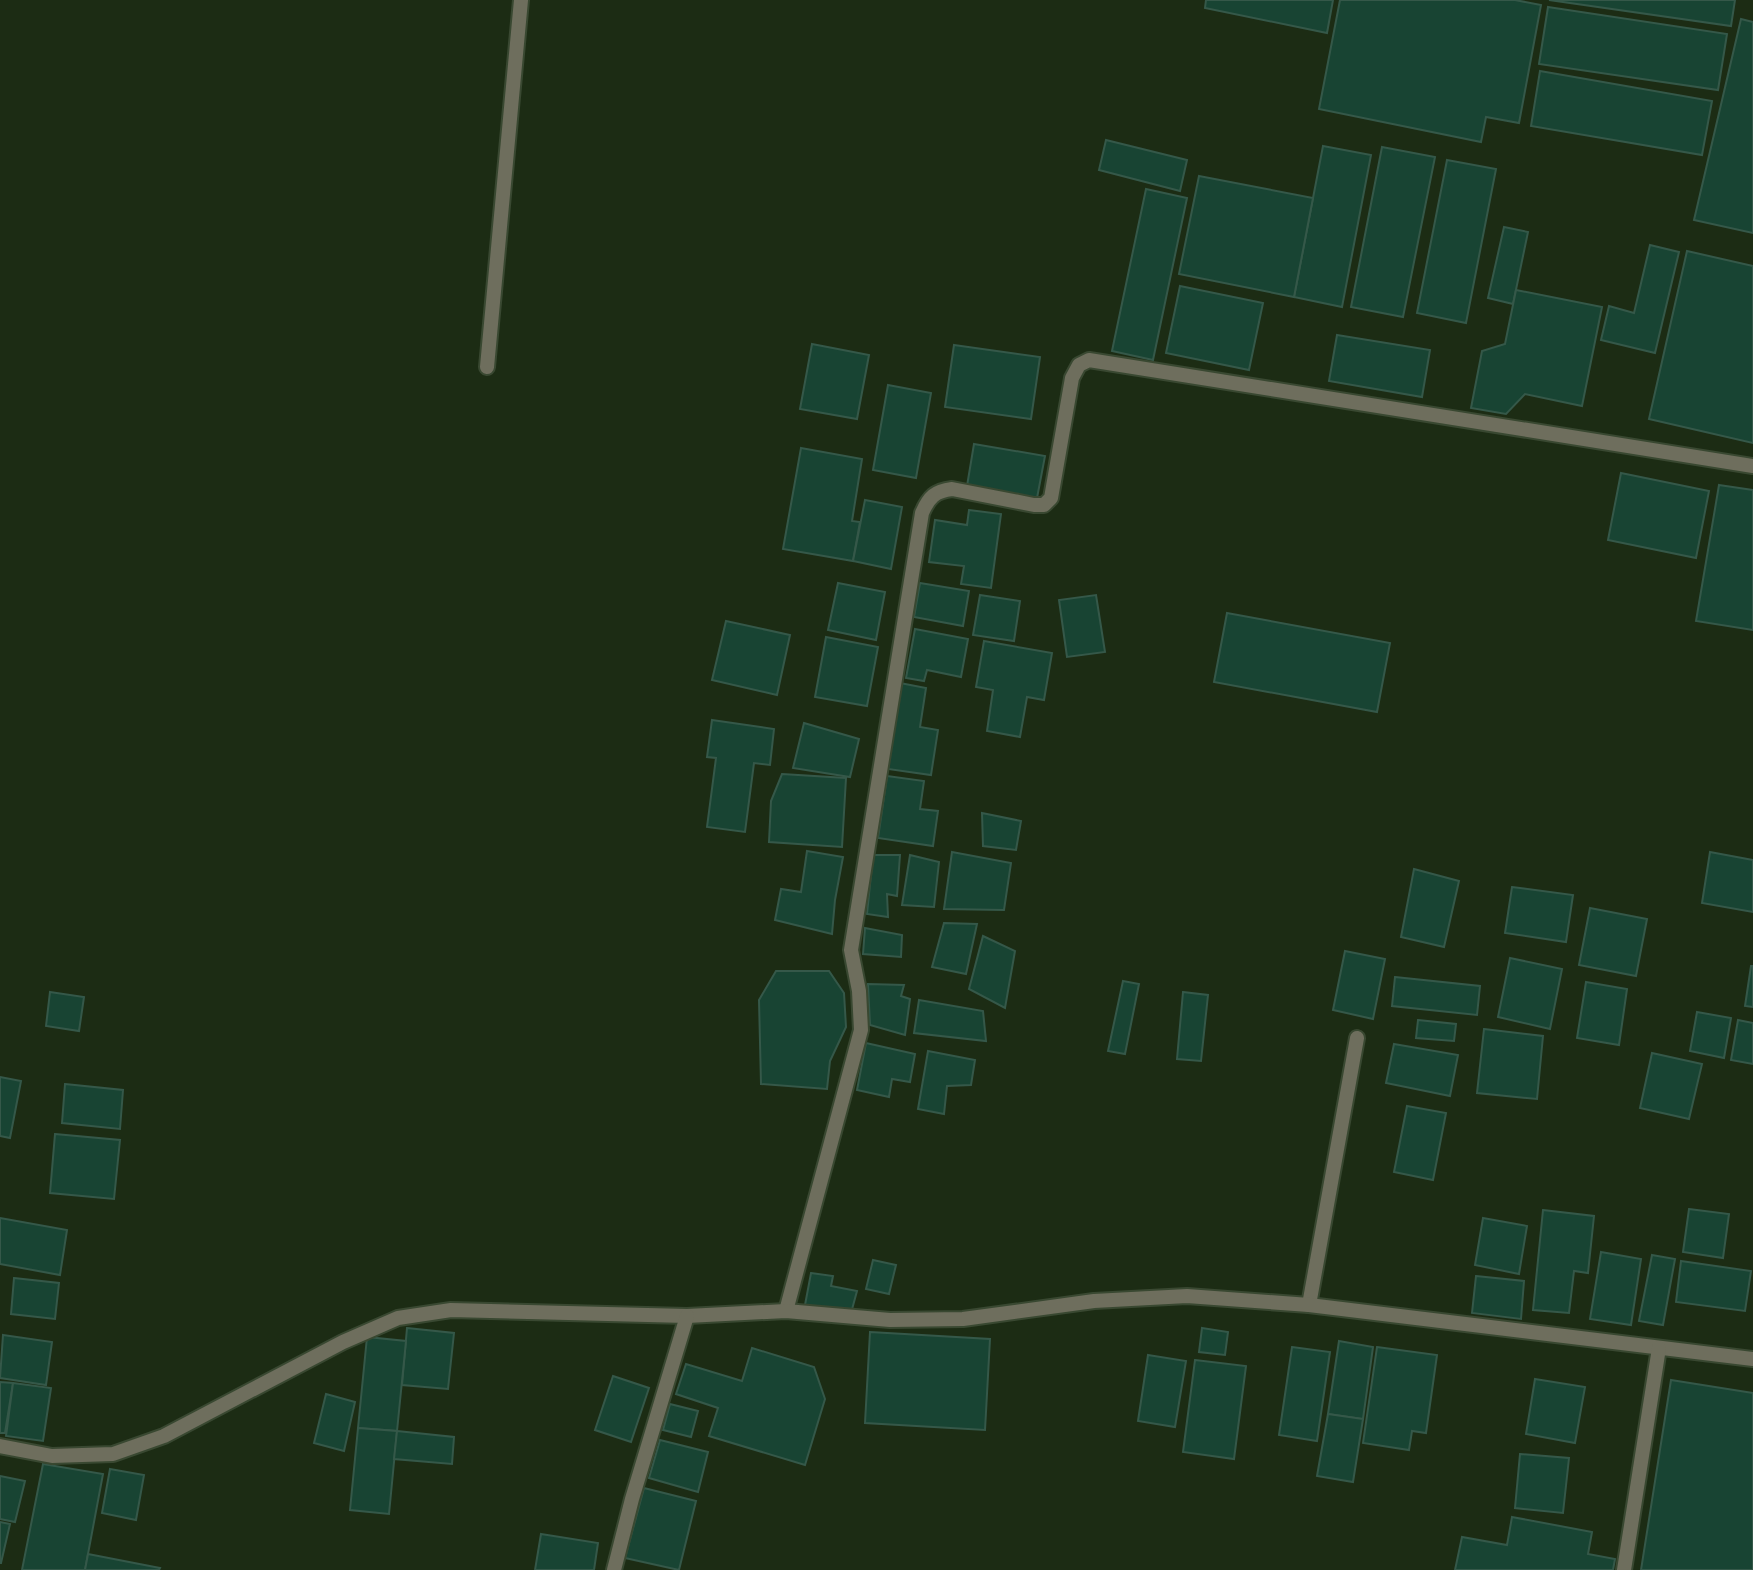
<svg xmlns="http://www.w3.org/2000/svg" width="1753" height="1570" font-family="'Source Serif 4',serif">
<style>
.building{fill:#184433;stroke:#355849;stroke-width:2}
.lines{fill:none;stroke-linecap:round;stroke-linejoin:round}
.minor-casing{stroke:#394831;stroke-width:18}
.minor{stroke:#6e6e5d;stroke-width:14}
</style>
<rect width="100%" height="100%" fill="#1c2c14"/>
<g class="building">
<polygon points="1206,0 1333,0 1327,33 1205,8"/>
<polygon points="1340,0 1515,0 1541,5 1519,123 1486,117 1481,142 1319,109"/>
<polygon points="1549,0 1735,0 1731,26"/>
<polygon points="1548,7 1727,34 1718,90 1539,64"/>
<polygon points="1741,19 1753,22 1753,233 1694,220"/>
<polygon points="1540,71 1712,101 1702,155 1531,126"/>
<polygon points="1106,140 1187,160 1180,191 1099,170"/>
<polygon points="1323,146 1371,155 1342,307 1294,297"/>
<polygon points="1382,147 1435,157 1403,317 1351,307"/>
<polygon points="1447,160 1496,169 1466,323 1417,313"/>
<polygon points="1199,176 1313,198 1294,297 1179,274"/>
<polygon points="1146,189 1187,198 1153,360 1112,351"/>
<polygon points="1504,227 1528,232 1513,304 1488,298"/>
<polygon points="1650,245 1679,252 1655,353 1601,340 1609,306 1634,313"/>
<polygon points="1687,251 1753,266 1753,443 1649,419"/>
<polygon points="1180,286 1263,303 1249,370 1166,353"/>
<polygon points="1516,290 1602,307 1582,406 1525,394 1506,414 1471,408 1482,351 1505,344"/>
<polygon points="1337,335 1430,350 1422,397 1329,381"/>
<polygon points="812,344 869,355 857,419 800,409"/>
<polygon points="954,345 1040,357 1031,419 945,407"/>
<polygon points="888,385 931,393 916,478 873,470"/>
<polygon points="974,444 1045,456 1037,498 967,486"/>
<polygon points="801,448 862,459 852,521 860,522 853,561 783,549"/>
<polygon points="1621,473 1709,491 1696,558 1608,540"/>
<polygon points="1719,485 1753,490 1753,630 1696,621"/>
<polygon points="865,500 902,507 891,569 853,561"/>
<polygon points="969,510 1001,514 991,588 961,584 964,566 929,562 935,520 967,525"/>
<polygon points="838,583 885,592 876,640 828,630"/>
<polygon points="920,583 969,591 963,626 914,617"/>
<polygon points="980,595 1020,601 1014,641 973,635"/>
<polygon points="1096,595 1105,652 1067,657 1059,600"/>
<polygon points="1227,613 1390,643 1377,712 1214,682"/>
<polygon points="726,621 790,635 777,695 712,680"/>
<polygon points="915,629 968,639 961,677 927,670 924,681 906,678"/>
<polygon points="826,637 878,647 867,706 815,697"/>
<polygon points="984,641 1052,653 1044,700 1027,697 1020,737 987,731 993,690 976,687"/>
<polygon points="900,683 926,688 920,727 938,730 931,775 888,769"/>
<polygon points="712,720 774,729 770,765 754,763 745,832 707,827 716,758 707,757"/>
<polygon points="804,723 859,739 850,777 793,768"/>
<polygon points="782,774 846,778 842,847 769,842 771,801"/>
<polygon points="887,776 924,781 920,809 938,811 933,846 878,838"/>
<polygon points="982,813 1021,821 1016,850 983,846"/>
<polygon points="807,851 843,857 835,900 832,934 775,920 781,889 801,892"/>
<polygon points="952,852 1011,863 1004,910 944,909"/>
<polygon points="1710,852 1753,860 1753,912 1702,903"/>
<polygon points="873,855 900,855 897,896 887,894 888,917 867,914"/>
<polygon points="910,855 939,862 934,907 902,905"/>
<polygon points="1414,869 1459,881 1444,947 1401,937"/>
<polygon points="1512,887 1573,895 1566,942 1505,933"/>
<polygon points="1590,908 1647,919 1636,976 1579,965"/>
<polygon points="944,923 977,924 966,974 932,967"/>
<polygon points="865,928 902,935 901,957 863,954"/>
<polygon points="983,936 1015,951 1005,1008 969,989"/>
<polygon points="1345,951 1385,959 1373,1019 1333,1010"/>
<polygon points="1510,958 1562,969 1550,1029 1498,1017"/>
<polygon points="1751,966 1753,966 1753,1007 1745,1006"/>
<polygon points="776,971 829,971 844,993 846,1027 830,1061 827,1089 761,1084 759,1000"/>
<polygon points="1395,977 1480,986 1477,1015 1392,1006"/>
<polygon points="1123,981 1139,984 1125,1054 1108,1051"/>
<polygon points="1586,982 1627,989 1619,1045 1577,1038"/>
<polygon points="868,984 904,985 901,996 910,999 905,1035 870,1025"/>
<polygon points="50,992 84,997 79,1031 46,1026"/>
<polygon points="1183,992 1208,995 1201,1061 1177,1059"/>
<polygon points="919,1000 983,1011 986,1041 914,1033"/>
<polygon points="1697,1012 1731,1018 1724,1058 1690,1051"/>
<polygon points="1418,1020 1456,1024 1454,1041 1416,1038"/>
<polygon points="1738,1020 1753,1023 1753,1064 1731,1060"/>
<polygon points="1484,1029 1543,1036 1537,1099 1477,1093"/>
<polygon points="866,1043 915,1054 910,1082 892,1079 889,1097 857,1090"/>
<polygon points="1394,1044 1458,1055 1450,1096 1386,1083"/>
<polygon points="928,1051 975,1060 971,1085 947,1086 944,1114 918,1109"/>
<polygon points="1652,1053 1702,1064 1689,1119 1640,1108"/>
<polygon points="0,1077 21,1081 10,1138 0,1136"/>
<polygon points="65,1084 123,1090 120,1129 62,1123"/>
<polygon points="1407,1106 1446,1113 1433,1180 1394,1172"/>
<polygon points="55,1134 120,1140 114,1199 50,1193"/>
<polygon points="1689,1209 1729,1214 1723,1258 1683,1252"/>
<polygon points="1543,1210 1594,1216 1588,1273 1574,1271 1569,1313 1533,1310"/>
<polygon points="0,1218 67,1230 60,1275 0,1264"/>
<polygon points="1483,1218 1527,1226 1519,1274 1475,1265"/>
<polygon points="1601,1252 1641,1259 1631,1325 1590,1319"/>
<polygon points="1652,1255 1675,1259 1663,1325 1639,1321"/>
<polygon points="873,1260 896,1265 889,1294 866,1289"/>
<polygon points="1681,1261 1751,1271 1745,1311 1676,1302"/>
<polygon points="811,1273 833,1276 831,1286 857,1291 851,1313 805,1305"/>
<polygon points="1476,1276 1524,1281 1521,1319 1472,1313"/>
<polygon points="14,1278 59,1283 55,1319 11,1314"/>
<polygon points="407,1328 454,1333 448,1389 402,1385"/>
<polygon points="1202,1328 1228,1332 1225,1355 1199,1352"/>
<polygon points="870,1332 990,1339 985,1430 865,1423"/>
<polygon points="3,1335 52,1342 46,1385 0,1378"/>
<polygon points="367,1337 406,1341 397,1431 358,1428"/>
<polygon points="1339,1341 1373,1347 1363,1419 1328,1414"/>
<polygon points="1292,1347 1330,1352 1317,1441 1279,1435"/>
<polygon points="1377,1347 1437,1355 1426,1433 1412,1431 1409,1450 1363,1443"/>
<polygon points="752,1348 814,1367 825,1399 805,1465 709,1436 718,1408 676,1394 686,1364 742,1381"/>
<polygon points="1148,1355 1186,1361 1175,1427 1138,1421"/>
<polygon points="1195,1360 1246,1366 1234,1459 1183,1452"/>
<polygon points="613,1376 649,1388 631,1442 595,1430"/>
<polygon points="1535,1379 1585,1387 1575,1443 1526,1434"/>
<polygon points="1671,1380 1753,1393 1753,1570 1641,1570"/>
<polygon points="0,1382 13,1383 5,1433 0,1433"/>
<polygon points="13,1383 51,1388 43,1441 6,1436"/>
<polygon points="326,1394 355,1402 344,1451 314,1443"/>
<polygon points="670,1404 698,1411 691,1437 663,1430"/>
<polygon points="1328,1414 1363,1419 1353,1482 1317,1476"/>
<polygon points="358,1428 397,1431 389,1514 350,1510"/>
<polygon points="397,1431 454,1437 452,1464 394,1459"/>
<polygon points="660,1440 708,1452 698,1492 649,1478"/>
<polygon points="1520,1454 1569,1458 1563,1513 1515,1508"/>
<polygon points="43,1464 103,1474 85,1570 22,1570"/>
<polygon points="110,1469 144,1475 136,1520 102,1513"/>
<polygon points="0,1476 25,1481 15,1522 0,1519"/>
<polygon points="644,1488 696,1501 679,1570 625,1558"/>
<polygon points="1512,1517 1592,1532 1588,1554 1615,1559 1613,1570 1455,1570 1462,1537 1507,1545"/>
<polygon points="0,1522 10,1524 1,1563 0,1563"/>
<polygon points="541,1534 598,1543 594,1570 535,1570"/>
<polygon points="88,1554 160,1568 159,1570 85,1570"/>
</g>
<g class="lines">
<g class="minor-casing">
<g id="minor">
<polyline points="487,367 521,0"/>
<polyline points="1309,1305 1357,1038"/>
<path d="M786,1311l75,-281 -2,-39 -8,-41 71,-437c7,-16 13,-22 30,-24l82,16h10l7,-7 21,-120 7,-13 10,-5 664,106"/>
<polyline points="0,1446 52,1456 113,1454 164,1436 343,1342 398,1318 451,1310 687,1316 786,1311 890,1320 963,1319 1094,1301 1187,1296 1309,1305 1753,1359"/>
<polyline points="614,1570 632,1499 687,1316"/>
<polyline points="1624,1570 1659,1348"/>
</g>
</g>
<use href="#minor" class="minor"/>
</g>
</svg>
